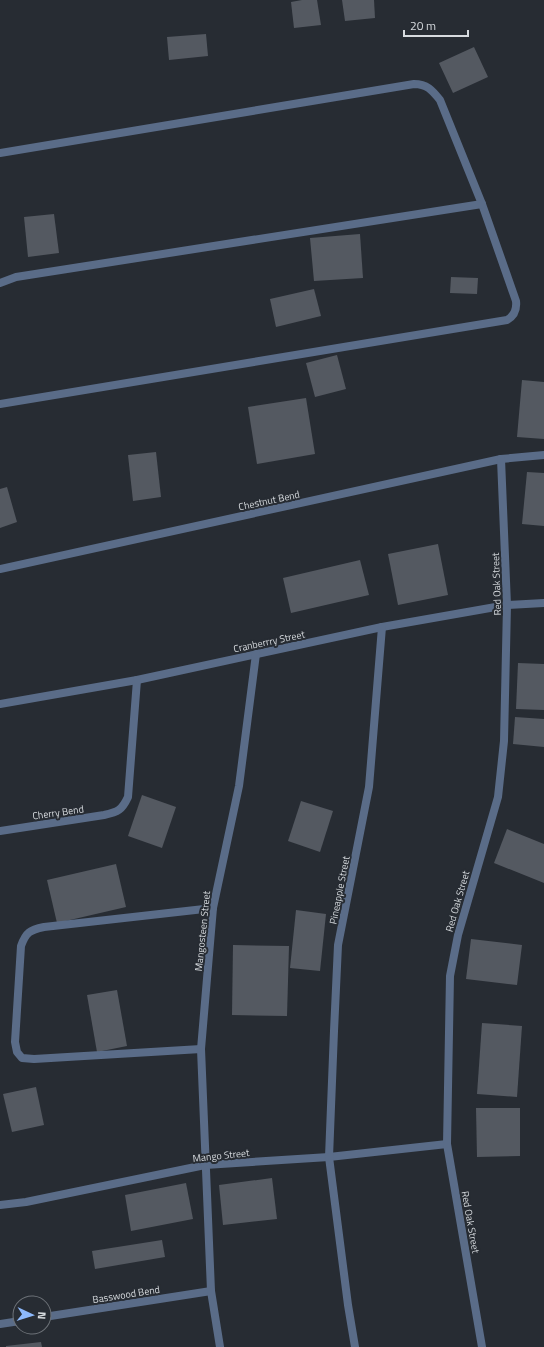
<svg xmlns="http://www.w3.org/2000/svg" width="544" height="1347" font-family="'Titillium Web',sans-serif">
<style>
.building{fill:#545961}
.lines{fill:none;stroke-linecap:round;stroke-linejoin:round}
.minor{stroke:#5a6c88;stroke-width:8}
.labels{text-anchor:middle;stroke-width:4;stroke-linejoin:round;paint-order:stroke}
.street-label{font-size:10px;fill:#d7dbdf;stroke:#272c33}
</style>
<rect width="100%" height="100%" fill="#272c33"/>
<g class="building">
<polygon points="302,0 317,0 321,25 294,28 291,2"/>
<polygon points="342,0 374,0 375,18 345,21"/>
<polygon points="206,34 208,56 169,60 167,37"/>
<polygon points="474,47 488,77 453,93 439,63"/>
<polygon points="54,214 59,253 28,257 24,217"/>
<polygon points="360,234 363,278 314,281 310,238"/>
<polygon points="451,277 478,278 477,294 450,293"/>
<polygon points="314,289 321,316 276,327 270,299"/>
<polygon points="337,355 346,389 315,397 306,363"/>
<polygon points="522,380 544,382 544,439 517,437"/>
<polygon points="306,398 315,454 257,464 248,407"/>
<polygon points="156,452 161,497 133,501 128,455"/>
<polygon points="527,472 544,473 544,526 522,524"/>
<polygon points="7,487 17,522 0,528 0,489"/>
<polygon points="438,544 448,595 398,605 388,554"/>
<polygon points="360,560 369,595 291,613 283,578"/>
<polygon points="518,663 544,664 544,710 516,709"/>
<polygon points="515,717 544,719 544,747 513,744"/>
<polygon points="142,795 176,807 162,848 128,836"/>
<polygon points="301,801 333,811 320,852 288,841"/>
<polygon points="507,829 544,844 544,883 494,863"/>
<polygon points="116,864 126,907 57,923 47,880"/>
<polygon points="296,910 326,914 320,971 290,968"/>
<polygon points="471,939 522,945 517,985 466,979"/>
<polygon points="233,945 289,946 287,1016 232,1015"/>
<polygon points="117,990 127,1046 97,1052 87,995"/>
<polygon points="482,1023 522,1026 517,1097 477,1094"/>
<polygon points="36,1087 44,1125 12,1132 3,1094"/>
<polygon points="476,1108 520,1108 520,1156 477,1157"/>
<polygon points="272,1178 277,1219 223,1225 219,1185"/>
<polygon points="186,1183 193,1219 131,1231 125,1195"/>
<polygon points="162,1240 165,1257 95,1269 92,1251"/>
<polygon points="41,1342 42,1347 6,1347 6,1346"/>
</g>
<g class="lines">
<g class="minor">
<path d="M0,153l414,-69c13,0 18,6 26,16l42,104 34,97c1,9 -2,15 -9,19l-507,84"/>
<polyline points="0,283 16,277 482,204"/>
<polyline points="0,569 501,459 544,455"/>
<polyline points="0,704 137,680 382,627 507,605 544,603"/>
<path d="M0,831l104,-16c14,-3 18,-5 24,-18l9,-117"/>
<path d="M201,1049l-167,10 -12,-1 -5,-6 -2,-10 6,-96c5,-14 9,-16 23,-19l169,-19"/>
<polyline points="0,1205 26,1202 205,1165 329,1157 447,1144"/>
<polyline points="44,1317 211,1291"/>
<polyline points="0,1324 20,1321"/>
<polyline points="220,1347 211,1291 201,1049 213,908 239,786 256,654"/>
<polyline points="355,1347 348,1305 329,1157 334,1031 338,945 369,787 382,627"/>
<polyline points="482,1347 447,1144 450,976 458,935 498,797 504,741 507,605 501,459"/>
</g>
</g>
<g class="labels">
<g class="street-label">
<text transform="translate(269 500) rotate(-12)" y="4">Chestnut Bend</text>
<text transform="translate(496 584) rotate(-92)" y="4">Red Oak Street</text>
<text transform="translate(269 641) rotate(-12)" y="4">Cranberrry Street</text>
<text transform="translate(58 812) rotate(-8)" y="4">Cherry Bend</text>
<text transform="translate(339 890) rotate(-79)" y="4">Pineapple Street</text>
<text transform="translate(457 901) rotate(-74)" y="4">Red Oak Street</text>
<text transform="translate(202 931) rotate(-84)" y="4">Mangosteen Street</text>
<text transform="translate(221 1155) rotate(-6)" y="4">Mango Street</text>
<text transform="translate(471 1222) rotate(80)" y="4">Red Oak Street</text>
<text transform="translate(126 1294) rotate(-9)" y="4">Basswood Bend</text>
</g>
</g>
<g transform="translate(32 1315) rotate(94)"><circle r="19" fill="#272c33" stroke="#6d7278"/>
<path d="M0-3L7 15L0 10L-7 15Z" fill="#8db9fc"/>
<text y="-6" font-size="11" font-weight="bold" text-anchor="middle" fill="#d7dbdf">N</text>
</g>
<path d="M404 30v6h64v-6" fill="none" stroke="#d7dbdf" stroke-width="2"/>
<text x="410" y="30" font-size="12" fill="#d7dbdf" stroke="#272c33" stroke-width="3" paint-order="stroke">20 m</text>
</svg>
